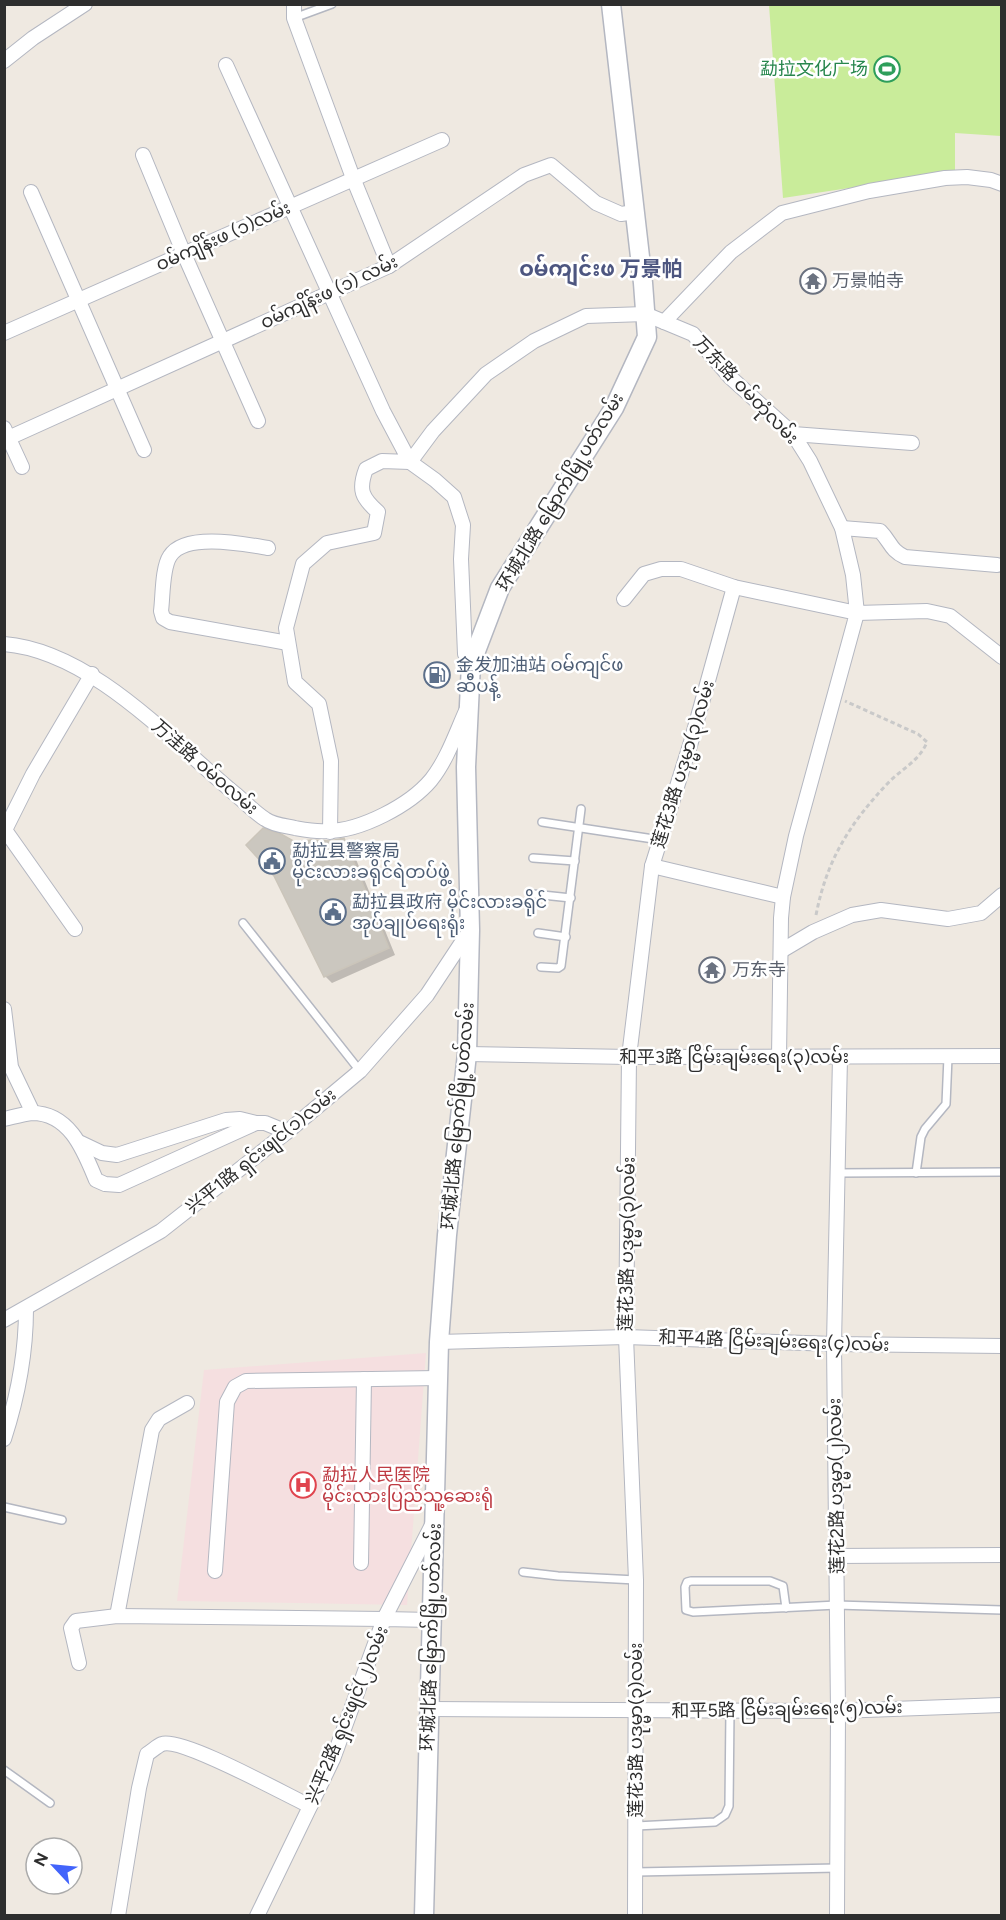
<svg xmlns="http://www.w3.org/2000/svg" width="1006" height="1920" font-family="Figtree,'Noto Sans SC','Noto Sans Myanmar',sans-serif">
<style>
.medical{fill:#f5dfe0}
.pitch{fill:#c9ec9a}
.shadow{fill:#0003}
.building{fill:#cbc7bf;stroke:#cbc5ba;stroke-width:1.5}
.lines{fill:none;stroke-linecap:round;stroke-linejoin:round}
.lane-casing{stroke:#b4b7c1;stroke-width:10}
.street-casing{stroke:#b4b7c1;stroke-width:16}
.secondary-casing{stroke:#b4b7c1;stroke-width:21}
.path{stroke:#c9c9c9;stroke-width:3;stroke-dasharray:4.5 3;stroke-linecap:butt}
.lane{stroke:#fff;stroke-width:7}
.street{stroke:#fff;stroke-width:14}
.secondary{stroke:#fff;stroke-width:18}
.labels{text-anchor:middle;stroke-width:5;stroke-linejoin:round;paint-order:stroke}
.leisure-label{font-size:18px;fill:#27864d;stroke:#fff;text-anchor:end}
.street-label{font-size:18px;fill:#2e2e2e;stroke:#fff}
.worship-label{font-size:18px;fill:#5b616d;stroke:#fff;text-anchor:start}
.service-label{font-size:18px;fill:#4e5e75;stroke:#fff;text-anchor:start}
.health-label{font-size:18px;fill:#be3a42;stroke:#fff;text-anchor:start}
.quarter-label{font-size:21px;font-weight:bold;fill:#4d5680;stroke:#fff}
</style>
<rect width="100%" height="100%" fill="#efe9e1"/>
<polygon class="medical" points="426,1353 407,1605 177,1601 204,1370"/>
<polygon class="pitch" points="769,5 1001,5 1001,136 955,133 955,172 783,198"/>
<polygon class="shadow" points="344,840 351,847 395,955 332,983 325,976 294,844 331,842"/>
<polygon class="building" points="263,828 281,834 295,842 311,840 330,841 344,838 389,948 324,977 274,876 246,845"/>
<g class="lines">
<g class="lane-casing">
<g id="lane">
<polyline points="294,18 332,4"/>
<polyline points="542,822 660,840"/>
<polyline points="533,858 575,861"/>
<polyline points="533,894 571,898"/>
<polyline points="243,923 360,1071"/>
<polyline points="538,933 566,937"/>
<polyline points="541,967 558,968 561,966 581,809"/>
<polyline points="837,1173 1002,1172"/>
<polyline points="916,1173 921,1137 925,1129 946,1104 948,1057"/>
<polyline points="4,1507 62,1520"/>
<polyline points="523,1572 558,1576 636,1580"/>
<polyline points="786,1608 783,1586 770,1581 691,1581 687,1582 685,1587 686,1610 693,1612 837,1605 1002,1610"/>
<polyline points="4,1770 50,1803"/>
<polyline points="636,1826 715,1822 725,1815 729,1806 730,1710"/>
<polyline points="636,1872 837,1868"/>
</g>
</g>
<g class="street-casing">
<g id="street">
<polyline points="294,4 294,18 353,178 389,266"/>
<polyline points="4,61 33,38 85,4"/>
<path d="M226,65l157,346 27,51 -28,-1 -16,8c-8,21 -4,29 12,43l-4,21 -47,10 -24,21 -17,64 9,54 24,22 12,57 -1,71"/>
<polyline points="143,155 184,254 258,421"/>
<polyline points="31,192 144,450"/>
<polyline points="664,322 731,252 782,213 869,191 945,178 967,177 991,180 1002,184"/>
<polyline points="4,333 442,140"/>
<polyline points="4,428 22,467"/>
<polyline points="793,434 912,443"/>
<polyline points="4,440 389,266 524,175 551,165 596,203 621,214 635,212"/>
<path d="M842,528l38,3c11,11 10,19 25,26l92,8"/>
<path d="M268,548c-24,-4 -83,-16 -98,8 -8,12 -7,40 -9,55l2,7 7,4 118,21"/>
<polyline points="624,599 644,574 661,569 681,569 734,587 857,613 796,836 783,897 781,918 779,1057"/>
<path d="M4,644c87,7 165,95 230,149 10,8 20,19 31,26 8,6 21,7 30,9 11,2 21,4 32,3 34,0 83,-26 104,-51 16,-20 25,-47 35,-69"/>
<polyline points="471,664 465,654 461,559 463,525 454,497 435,480 410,462 433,431 486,374 534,341 586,316 645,314 693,334 730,377 793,434 810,461 842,528 853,575 857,613 927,611 950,616 1002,657"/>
<polyline points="652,866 783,897"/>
<polyline points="75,929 5,830 33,774 92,674"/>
<polyline points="781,951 813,932 852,915 881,910 948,919 981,913 1002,895"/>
<polyline points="4,1009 11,1067 33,1113"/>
<polyline points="467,1054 629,1057 1002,1056"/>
<path d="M4,1119c9,-2 19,-5 28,-6 38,0 52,38 64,67l9,4 14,1 137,-62h9l22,9"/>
<polyline points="81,1143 102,1153 117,1155 226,1120 240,1119 256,1123"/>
<polyline points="4,1320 161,1231 287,1132 360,1071 427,995 470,930"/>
<polyline points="439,1342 626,1337 834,1344 1002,1346"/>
<path d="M4,1439c14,-43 22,-85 22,-130"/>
<polyline points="836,1556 1002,1555"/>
<polyline points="361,1563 364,1379"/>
<polyline points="215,1571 227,1402 235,1387 246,1381 438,1378"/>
<polyline points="117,1616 152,1430 159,1419 187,1403"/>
<polyline points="79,1663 71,1628 76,1621 117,1616 384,1619 433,1523"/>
<polyline points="429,1709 838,1711 1002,1705"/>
<path d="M118,1916l21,-128 8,-34c5,-3 10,-8 15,-10 20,-7 124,51 148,62"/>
<polyline points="257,1916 333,1759 384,1619 431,1620"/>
<polyline points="635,1916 636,1580 626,1337 629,1057 652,866 691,742 734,587"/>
<polyline points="837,1916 838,1711 834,1344 840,1057"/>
</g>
</g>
<g class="secondary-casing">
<polyline id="secondary" points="424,1916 439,1342 447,1235 467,1054 470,930 466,767 471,664 500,588 614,408 647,337 643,283 611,4"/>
</g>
<path class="path" d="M816,915c11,-56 34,-92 73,-133 13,-13 31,-22 38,-40l-9,-8 -73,-33"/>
<use href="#lane" class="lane"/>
<use href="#street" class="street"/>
<use href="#secondary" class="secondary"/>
</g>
<defs>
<g id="stadium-ring" transform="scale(1.35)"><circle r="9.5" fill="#fff" stroke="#2e9e5b" stroke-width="1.5"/><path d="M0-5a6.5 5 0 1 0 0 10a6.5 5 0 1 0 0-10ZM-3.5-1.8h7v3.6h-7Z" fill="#2e9e5b"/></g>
<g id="temple-ring" transform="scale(1.35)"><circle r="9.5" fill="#fff" stroke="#6b7280" stroke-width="1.5"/><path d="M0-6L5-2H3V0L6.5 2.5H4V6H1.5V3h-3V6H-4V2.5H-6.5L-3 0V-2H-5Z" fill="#6b7280"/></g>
<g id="fuel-ring" transform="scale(1.35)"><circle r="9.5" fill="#fff" stroke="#5c6f8a" stroke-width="1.5"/><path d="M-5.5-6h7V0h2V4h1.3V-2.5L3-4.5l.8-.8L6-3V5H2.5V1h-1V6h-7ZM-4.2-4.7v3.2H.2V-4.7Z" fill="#5c6f8a"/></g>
<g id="civic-ring" transform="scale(1.35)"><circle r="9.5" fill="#fff" stroke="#5c6f8a" stroke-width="1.5"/><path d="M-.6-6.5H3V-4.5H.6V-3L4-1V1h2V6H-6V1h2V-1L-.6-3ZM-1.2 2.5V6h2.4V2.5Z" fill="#5c6f8a"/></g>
<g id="hospital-ring" transform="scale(1.35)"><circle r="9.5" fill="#fff" stroke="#e0444e" stroke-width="1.5"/><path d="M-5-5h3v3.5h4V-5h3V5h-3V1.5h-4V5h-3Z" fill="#e0444e"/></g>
</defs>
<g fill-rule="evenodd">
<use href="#stadium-ring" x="887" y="69"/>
<use href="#temple-ring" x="813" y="281"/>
<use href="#fuel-ring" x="437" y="675"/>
<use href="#civic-ring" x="272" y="861"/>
<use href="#civic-ring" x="333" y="912"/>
<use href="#temple-ring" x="712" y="970"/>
<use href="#hospital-ring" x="303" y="1485"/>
</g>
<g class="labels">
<g class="leisure-label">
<text x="868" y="75">勐拉文化广场</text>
</g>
<g class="street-label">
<text transform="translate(223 236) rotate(-24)" y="6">ဝမ်ကျိန်းဖ (၁)လမ်း</text>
<text transform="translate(329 292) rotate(-25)" y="6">ဝမ်ကျိန်းဖ (၁) လမ်း</text>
<text transform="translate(746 390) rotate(46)" y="6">万东路 ဝမ်တုံလမ်း</text>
<text transform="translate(560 492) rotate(-59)" y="6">环城北路 မြောက်မြို့ပတ်လမ်း</text>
<text transform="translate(683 764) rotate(-73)" y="6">莲花3路 ပဒုမ္မာ(၃)လမ်း</text>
<text transform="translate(205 767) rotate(41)" y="6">万洼路 ဝမ်ဝလမ်း</text>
<text x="734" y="1063">和平3路 ငြိမ်းချမ်းရေး(၃)လမ်း</text>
<text transform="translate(458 1116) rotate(-85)" y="6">环城北路 မြောက်မြို့ပတ်လမ်း</text>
<text transform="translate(261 1151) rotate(-39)" y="6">兴平1路 ရှင်းဖျင်(၁)လမ်း</text>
<text transform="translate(627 1244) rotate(-89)" y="6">莲花3路 ပဒုမ္မာ(၃)လမ်း</text>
<text transform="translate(774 1341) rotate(2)" y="6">和平4路 ငြိမ်းချမ်းရေး(၄)လမ်း</text>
<text transform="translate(836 1486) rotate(-91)" y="6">莲花2路 ပဒုမ္မာ(၂)လမ်း</text>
<text transform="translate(431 1637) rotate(-88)" y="6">环城北路 မြောက်မြို့ပတ်လမ်း</text>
<text transform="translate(787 1709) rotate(-1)" y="6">和平5路 ငြိမ်းချမ်းရေး(၅)လမ်း</text>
<text transform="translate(347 1715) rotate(-68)" y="6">兴平2路 ရှင်းဖျင်(၂)လမ်း</text>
<text transform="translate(636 1730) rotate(-90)" y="6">莲花3路 ပဒုမ္မာ(၃)လမ်း</text>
</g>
<g class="worship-label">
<text x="832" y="287">万景帕寺</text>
<text x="732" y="976">万东寺</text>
</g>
<g class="service-label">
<text x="456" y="671">金发加油站 ဝမ်ကျင်ဖ<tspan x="456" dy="21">ဆီပန့်</tspan></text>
<text x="292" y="857">勐拉县警察局<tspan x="292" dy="21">မိုင်းလားခရိုင်ရဲတပ်ဖွဲ့</tspan></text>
<text x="352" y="908">勐拉县政府 မိုင်းလားခရိုင်<tspan x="352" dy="21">အုပ်ချုပ်ရေးရုံး</tspan></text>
</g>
<g class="health-label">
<text x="322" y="1481">勐拉人民医院<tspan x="322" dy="21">မိုင်းလားပြည်သူ့ဆေးရုံ</tspan></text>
</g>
<g class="quarter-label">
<text x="601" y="276">ဝမ်ကျင်းဖ 万景帕</text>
</g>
</g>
<rect width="1006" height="1920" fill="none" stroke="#2e2e2e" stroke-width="12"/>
<g transform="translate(54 1866) rotate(296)"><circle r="28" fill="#ffffff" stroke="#ababab" stroke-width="1.5"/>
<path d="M0-4.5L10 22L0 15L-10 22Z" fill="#4264fb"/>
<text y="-9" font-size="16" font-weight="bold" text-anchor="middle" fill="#2e2e2e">N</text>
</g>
</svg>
